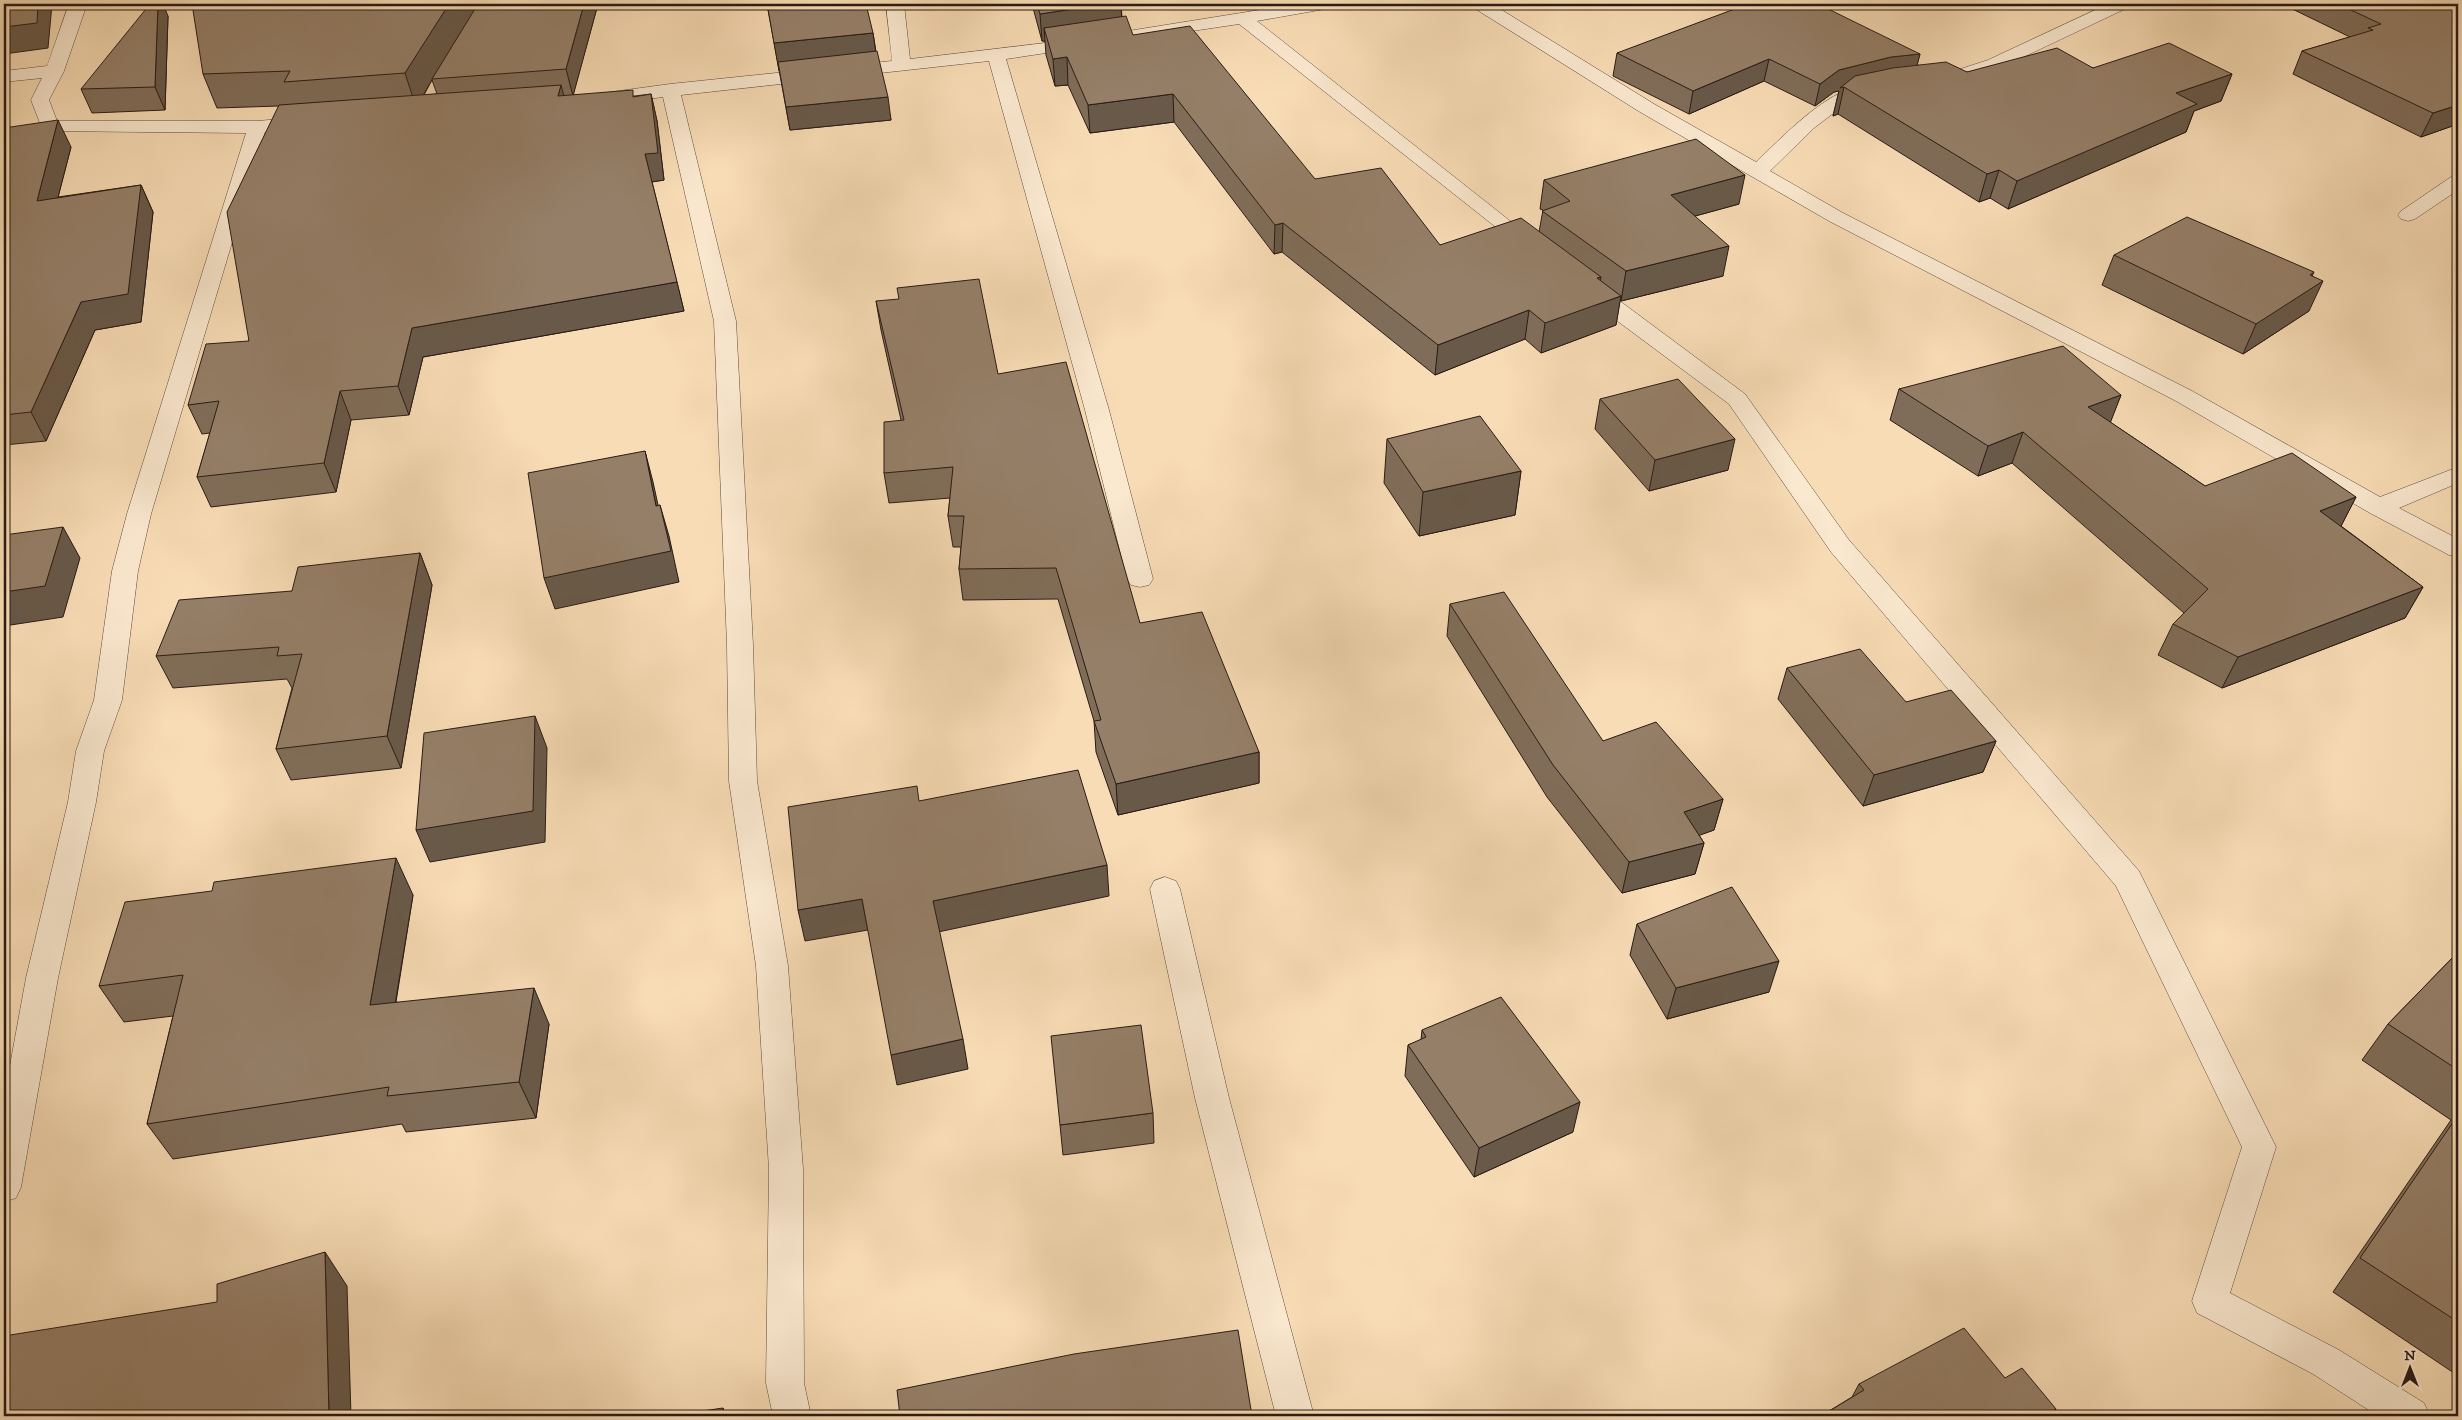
<svg xmlns="http://www.w3.org/2000/svg" width="2462" height="1420" font-family="'IM FELL DW Pica',serif">
<style>
.lines{fill:none;stroke-linecap:round;stroke-linejoin:round}
.minor-casing{stroke:#5d4b3d;stroke-width:1}
.minor{fill:#fae8cf;fill-rule:evenodd}
.wall{fill:#806d59;stroke:#291b15;fill-rule:evenodd}
.shaded-wall{fill:#685949;stroke:#291b15}
.building{fill:#957f68;stroke:#291b15}
</style>
<rect width="100%" height="100%" fill="#f8dcb5"/>
<filter id="stains"><feTurbulence type="fractalNoise" baseFrequency=".004" numOctaves="4"/><feColorMatrix values="0 0 0 0 .2 0 0 0 0 .09 0 0 0 0 .02 0 0 0 .5 -.17"/></filter>
<radialGradient id="worn" r=".72"><stop offset=".6" stop-color="#630" stop-opacity="0"/><stop offset="1" stop-color="#630" stop-opacity=".3"/></radialGradient>
<g class="lines">
<g class="minor-casing">
<g id="minor">
<polygon points="69,4 87,4 64,71 49,100 57,121 257,121 305,117 312,119 315,123 312,127 265,132 151,514 138,571 122,700 104,751 96,802 58,978 21,1187 16,1198 4,1202 4,1098 26,978 68,802 76,751 94,700 112,571 127,514 246,133 43,131 31,100 42,78 4,82 4,71 47,66"/>
<polygon points="886,4 904,4 910,59 1078,39 1297,4 1334,4 1331,8 1325,9 1257,21 1543,247 1540,251 1533,253 1526,251 1239,24 1006,59 1109,410 1153,579 1149,585 1140,587 1131,585 1127,579 1085,410 989,61 681,95 736,321 753,645 757,781 788,966 803,1169 804,1383 811,1416 773,1416 766,1383 769,1169 756,966 729,781 727,645 714,321 663,97 597,106 590,104 588,100 590,96 597,94 670,84 892,61"/>
<path d="M1471,4h21l162,100 102,58c27,-25 82,-86 123,-76l2,4 -2,4 -31,8 -34,26 -44,43 73,42 349,178 188,106 78,-30v16l-59,25 59,31v18l-9,-2 -79,-42 -194,-112 -347,-180 -189,-109 -166,-104z"/>
<polygon points="2108,4 2130,4 2127,8 2000,68 1949,85 1942,83 1940,79 1942,75 1988,60"/>
<polygon points="2458,175 2458,190 2415,219 2408,221 2401,219 2398,215 2401,211 2451,177"/>
<polygon points="1589,283 1597,284 1745,394 1849,540 2139,871 2276,1147 2230,1293 2339,1350 2424,1403 2430,1416 2378,1416 2313,1374 2197,1313 2192,1301 2242,1147 2116,886 1831,552 1729,404 1581,294 1578,289 1581,284"/>
<polygon points="1165,877 1176,881 1180,889 1229,1098 1314,1416 1276,1416 1195,1098 1150,889 1154,881"/>
</g>
</g>
<use href="#minor" class="minor"/>
</g>
<g class="wall">
<path d="M477,4v1l121,-1 -25,91 62,1 16,-2 6,27 7,59 -12,2 32,129 -261,46 -14,58 -58,5 -15,72 -125,15 -14,-30 13,-44 -8,1 -14,-29 61,-64 30,-235 -62,2 -14,-34zM432,80l5,14 -13,1z"/>
<polygon points="767,4 873,33 876,52 891,120 790,130"/>
<polygon points="1032,4 1121,4 1122,17 1133,35 1315,179 1440,245 1539,232 1543,210 1540,209 1544,180 1739,204 1695,216 1723,276 1621,301 1620,300 1616,325 1541,353 1525,339 1435,375 1282,252 1274,254 1174,122 1090,133 1068,85 1055,86 1046,55 1045,41 1042,41"/>
<polygon points="2282,4 2458,4 2458,124 2421,137 2293,74 2302,51 2350,37"/>
<polygon points="168,16 165,110 92,113 81,89"/>
<polygon points="1617,53 1920,54 1917,65 1967,72 2093,68 2232,74 2221,101 2194,111 2186,132 2008,209 1990,198 1979,202 1838,114 1833,116 1839,91 1834,92 1815,106 1764,81 1689,114 1613,76"/>
<polygon points="4,128 71,147 58,197 141,185 153,212 141,322 95,330 46,441 4,445"/>
<polygon points="2114,255 2313,276 2309,311 2243,354 2102,285"/>
<polygon points="876,301 998,374 1140,623 1259,752 1259,783 1118,815 1096,752 1094,721 1058,599 963,600 959,569 961,547 953,547 948,516 950,498 889,503 884,473 901,420 881,330"/>
<polygon points="1899,389 2121,395 2110,422 2205,486 2356,497 2341,526 2423,587 2405,618 2222,688 2158,655 2173,624 2184,613 2012,463 1978,476 1890,420"/>
<polygon points="1600,399 1728,470 1649,491 1595,429"/>
<polygon points="1387,439 1521,471 1515,515 1419,536 1384,483"/>
<polygon points="420,553 432,585 401,768 291,780 276,749 292,688 287,679 173,688 156,656 292,591"/>
<polygon points="1450,604 1603,741 1723,799 1714,830 1699,835 1704,843 1695,874 1622,893 1547,797 1447,636"/>
<polygon points="1787,668 1906,702 1996,741 1983,772 1863,806 1778,699"/>
<polygon points="413,895 396,1002 549,1024 536,1118 406,1132 402,1124 173,1159 147,1124 173,1016 124,1022 99,986"/>
<polygon points="1637,924 1769,992 1667,1019 1630,955"/>
<polygon points="2458,952 2458,1374 2457,1375 2333,1292 2451,1120 2362,1060 2388,1024"/>
<polygon points="1422,1030 1573,1132 1474,1177 1405,1076 1408,1045 1421,1040"/>
<polygon points="1153,1113 1154,1143 1063,1155 1060,1125"/>
<polygon points="2005,1378 2056,1409 2051,1416 1821,1416 1852,1397 1859,1384"/>
</g>
<g class="shaded-wall">
<polygon points="38,4 52,4 48,48 4,54 4,27"/>
<polygon points="158,4 163,4 168,16 165,110 155,87"/>
<polygon points="447,4 477,4 478,6 432,79 432,80 416,107 405,73"/>
<polygon points="584,4 598,4 573,96 566,69"/>
<polygon points="1106,4 1121,4 1122,29 1044,28 1045,41 1042,41 1040,14"/>
<polygon points="873,33 877,61 779,71 774,43"/>
<polygon points="1920,54 1914,76 1844,87 1838,114 1833,116 1839,91 1834,92 1815,106 1820,84 1839,70 1891,57"/>
<polygon points="1067,57 1068,85 1055,86 1053,59"/>
<polygon points="1769,59 1764,81 1689,114 1693,91"/>
<polygon points="2232,74 2221,101 2194,111 2186,132 2008,209 2017,181 2176,93"/>
<polygon points="561,85 568,112 558,96"/>
<polygon points="651,94 657,121 664,180 651,182 645,154"/>
<polygon points="1173,94 1174,122 1090,133 1088,105"/>
<polygon points="888,97 891,120 790,130 786,107"/>
<polygon points="2458,105 2458,124 2421,137 2433,113"/>
<polygon points="58,120 71,147 50,228 37,201"/>
<polygon points="1999,170 1990,198 1979,202 1987,174"/>
<polygon points="1745,175 1739,204 1666,224 1671,195"/>
<polygon points="141,185 153,212 141,322 95,330 46,441 31,412 81,302"/>
<polygon points="1283,223 1282,252 1274,254 1275,225"/>
<polygon points="1729,246 1723,276 1621,301 1626,271"/>
<polygon points="2314,272 2305,292 2323,281 2309,311 2243,354 2256,324 2310,275"/>
<polygon points="1601,277 1596,305 1621,296 1616,325 1541,353 1545,323 1597,278"/>
<polygon points="677,282 684,311 423,357 409,415 398,386 412,328"/>
<polygon points="1529,310 1525,339 1435,375 1438,345"/>
<polygon points="340,391 351,420 336,492 324,463"/>
<polygon points="2121,395 2109,426 2088,407"/>
<polygon points="2023,432 2012,463 1978,476 1988,446"/>
<polygon points="1735,439 1728,470 1649,491 1655,460"/>
<polygon points="645,451 653,482 665,537 656,506"/>
<polygon points="1521,471 1515,515 1419,536 1423,492"/>
<polygon points="2356,497 2340,528 2320,511"/>
<polygon points="660,505 669,536 679,582 555,609 544,578"/>
<polygon points="63,527 80,558 63,617 4,626 4,592"/>
<polygon points="420,553 432,585 401,768 387,736"/>
<polygon points="2423,587 2405,618 2222,688 2238,657"/>
<polygon points="535,716 547,748 545,842 430,862 416,830"/>
<polygon points="1996,741 1983,772 1863,806 1874,775"/>
<polygon points="1259,752 1259,783 1118,815 1116,784"/>
<polygon points="1723,799 1714,830 1676,844 1684,812"/>
<polygon points="1704,843 1695,874 1622,893 1629,862"/>
<polygon points="396,858 413,895 389,1041 370,1005"/>
<polygon points="1107,865 1109,896 938,932 933,901"/>
<polygon points="862,899 868,930 805,941 798,910"/>
<polygon points="1779,961 1769,992 1667,1019 1676,988"/>
<polygon points="534,988 549,1024 536,1118 519,1082"/>
<polygon points="963,1039 968,1069 897,1085 891,1055"/>
<polygon points="1580,1102 1573,1132 1474,1177 1479,1148"/>
<polygon points="325,1252 347,1286 351,1416 329,1416"/>
<polygon points="723,1408 726,1416 723,1416"/>
<polygon points="2056,1409 2051,1416 2042,1416"/>
</g>
<g class="building">
<polygon points="4,4 38,4 37,23 4,27"/>
<polygon points="150,4 158,4 155,87 81,89"/>
<polygon points="192,4 449,4 405,73 284,82 290,71 203,74"/>
<polygon points="478,4 584,4 566,69 432,79"/>
<polygon points="767,4 866,4 873,33 774,43"/>
<polygon points="1037,4 1106,4 1040,14"/>
<polygon points="1748,4 1818,4 1920,54 1891,57 1839,70 1820,84 1769,59 1693,91 1617,53"/>
<polygon points="2338,4 2458,4 2458,105 2433,113 2302,51 2373,30 2368,28 2381,24"/>
<polygon points="1126,16 1133,35 1190,26 1315,179 1381,168 1440,245 1521,218 1601,277 1597,278 1621,296 1545,323 1529,310 1438,345 1283,223 1275,225 1173,94 1088,105 1067,57 1053,59 1044,28"/>
<polygon points="2169,43 2232,74 2176,93 2197,104 2017,181 1999,170 1987,174 1844,87 1840,88 1855,76 1893,68 1946,62 1967,72 2057,48 2093,68"/>
<polygon points="877,51 888,97 786,107 778,62"/>
<polygon points="561,85 558,96 633,90 633,97 651,94 658,153 645,154 677,282 412,328 398,386 340,391 324,463 197,477 219,401 188,405 206,344 249,341 227,212 279,105"/>
<polygon points="58,120 37,201 141,185 128,294 81,302 31,412 4,415 4,128"/>
<polygon points="1696,139 1745,175 1671,195 1729,246 1626,271 1542,211 1570,201 1544,180"/>
<polygon points="2187,217 2314,272 2310,275 2323,281 2256,324 2114,255"/>
<polygon points="979,279 998,374 1066,362 1140,623 1202,612 1259,752 1116,784 1094,721 1101,720 1056,568 959,569 964,516 948,516 953,467 884,473 884,422 904,420 876,301 899,299 897,288"/>
<polygon points="2063,346 2121,395 2088,407 2205,486 2292,453 2356,497 2320,511 2423,587 2238,657 2173,624 2208,589 2023,432 1988,446 1899,389"/>
<polygon points="1678,379 1735,439 1655,460 1600,399"/>
<polygon points="1480,416 1521,471 1423,492 1387,439"/>
<polygon points="645,451 656,506 660,505 671,551 544,578 528,473"/>
<polygon points="63,527 45,586 4,592 4,535"/>
<polygon points="420,553 387,736 276,749 302,654 277,656 279,647 156,656 179,600 292,591 298,567"/>
<polygon points="1504,592 1603,741 1656,722 1723,799 1684,812 1704,843 1629,862 1553,765 1450,604"/>
<polygon points="1860,649 1906,702 1951,690 1996,741 1874,775 1787,668"/>
<polygon points="535,716 533,811 416,830 424,733"/>
<polygon points="1078,770 1107,865 933,901 963,1039 891,1055 862,899 798,910 788,807 917,786 919,801"/>
<polygon points="396,858 370,1005 534,988 519,1082 387,1096 389,1087 147,1124 183,975 99,986 125,902 212,891 214,882"/>
<polygon points="1732,887 1779,961 1676,988 1637,924"/>
<polygon points="2458,952 2458,1070 2388,1024"/>
<polygon points="1501,997 1580,1102 1479,1148 1408,1045 1426,1037 1422,1030"/>
<polygon points="1141,1025 1153,1113 1060,1125 1051,1036"/>
<polygon points="2458,1115 2458,1322 2360,1258"/>
<polygon points="325,1252 329,1416 4,1416 4,1336 217,1302 217,1284"/>
<polygon points="1964,1328 2005,1378 2022,1368 2056,1409 2042,1416 1821,1416 1864,1390 1859,1384"/>
<polygon points="1238,1330 1252,1416 900,1416 897,1390 1074,1354"/>
<polygon points="723,1408 723,1416 668,1416"/>
</g>
<rect width="2462" height="1420" fill="none" stroke="#f8dcb5" stroke-width="20"/>
<rect x="5" y="5" width="2452" height="1410" fill="none" stroke="#291b15" stroke-width="2.5"/>
<rect x="10" y="10" width="2442" height="1400" fill="none" stroke="#291b15"/>
<g transform="translate(2410 1368)" stroke="#fae8cf" stroke-width="4" paint-order="stroke">
<path d="M0-4L9 19L0 12L-9 19Z" fill="#291b15"/>
<text y="-8" font-size="14" font-weight="bold" text-anchor="middle" fill="#291b15">N</text>
</g>
<rect width="100%" height="100%" filter="url(#stains)"/>
<rect width="100%" height="100%" fill="url(#worn)"/>
</svg>
